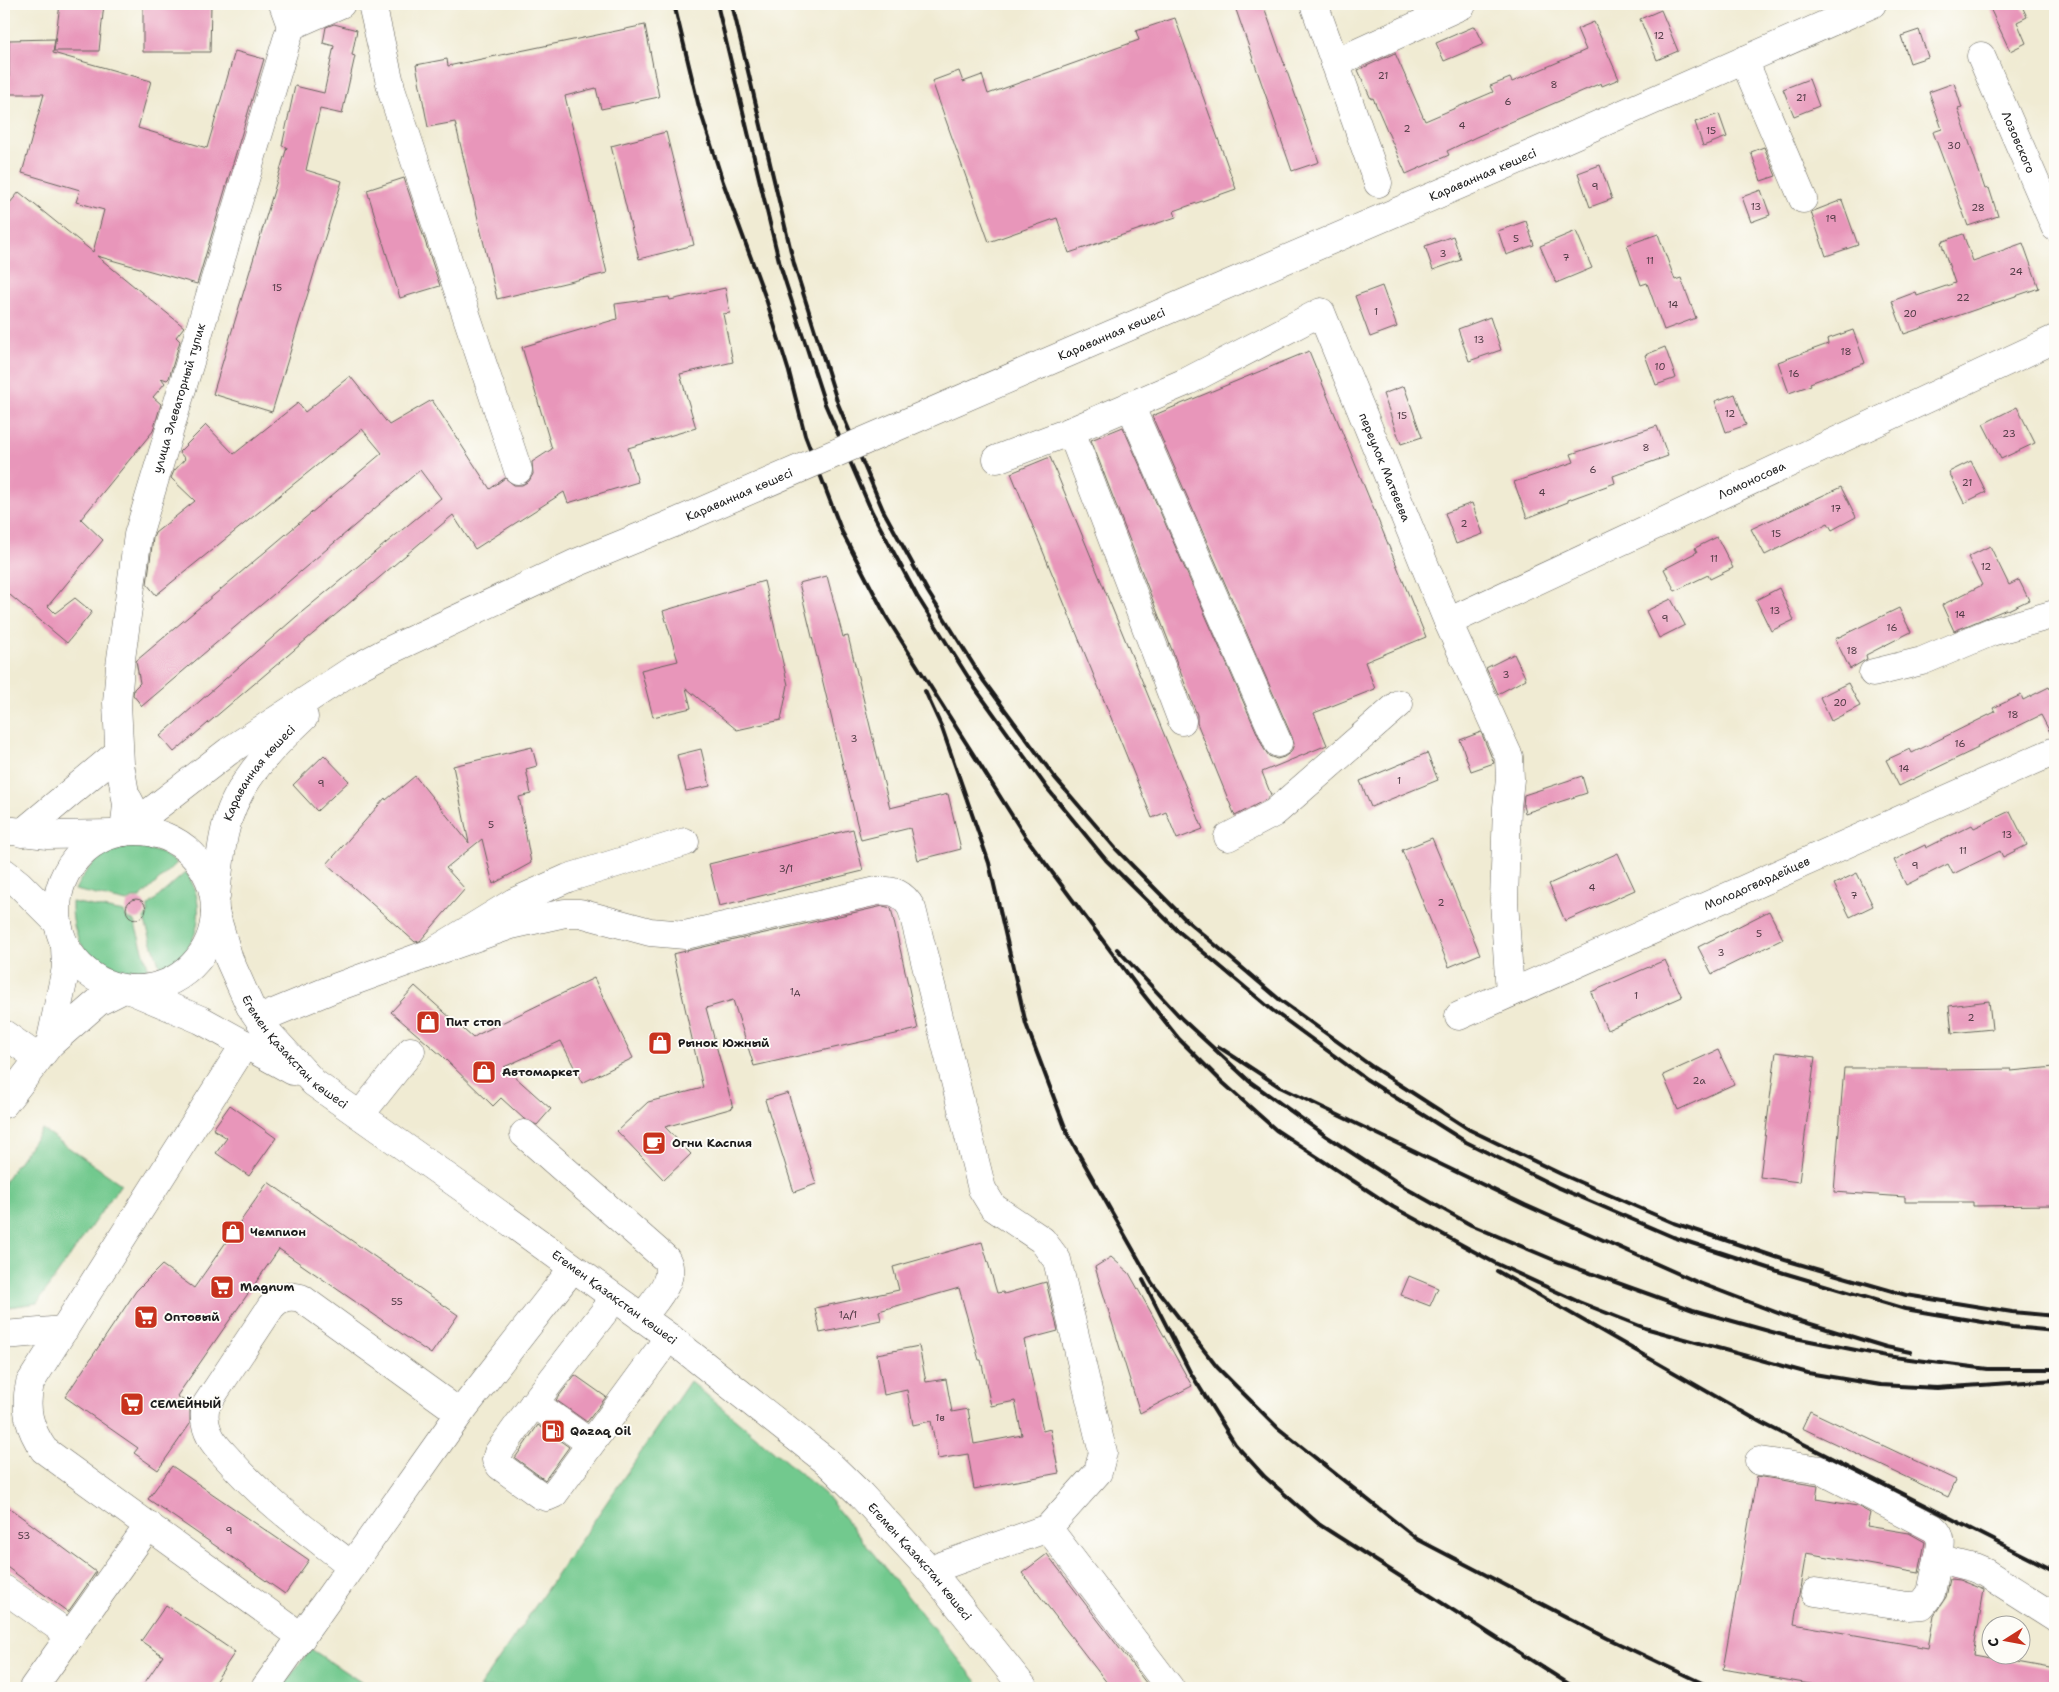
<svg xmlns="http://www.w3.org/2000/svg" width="2059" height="1692" font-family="'Shantell Sans',sans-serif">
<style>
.green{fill:#72c98e;stroke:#477255}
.building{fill:#e896ba}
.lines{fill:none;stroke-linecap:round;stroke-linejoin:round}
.minor-casing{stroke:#66645c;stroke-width:29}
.major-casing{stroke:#66645c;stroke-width:29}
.minor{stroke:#fff;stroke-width:28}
.major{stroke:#fff;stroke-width:28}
.rail{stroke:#1c1c1c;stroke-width:4}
.major-bridge-casing{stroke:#66645c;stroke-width:29;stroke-linecap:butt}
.major-bridge{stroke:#fff;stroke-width:28}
.labels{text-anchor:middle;stroke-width:4;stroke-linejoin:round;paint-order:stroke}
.number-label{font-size:10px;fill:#4f3a44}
.street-label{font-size:12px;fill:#1c1c1c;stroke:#fdfcf7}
.poi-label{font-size:12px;font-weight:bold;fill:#1c1c1c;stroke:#fdfcf7;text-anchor:start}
</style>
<rect width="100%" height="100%" fill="#fdfcf7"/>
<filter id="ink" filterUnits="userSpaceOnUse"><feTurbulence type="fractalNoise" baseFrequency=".02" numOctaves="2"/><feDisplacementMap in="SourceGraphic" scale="10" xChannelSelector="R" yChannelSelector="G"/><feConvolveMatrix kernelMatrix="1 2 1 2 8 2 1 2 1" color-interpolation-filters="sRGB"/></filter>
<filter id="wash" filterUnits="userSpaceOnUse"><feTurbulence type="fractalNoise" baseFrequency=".0096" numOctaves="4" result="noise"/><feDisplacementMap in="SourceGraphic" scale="20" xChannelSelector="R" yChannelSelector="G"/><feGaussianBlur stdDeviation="1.12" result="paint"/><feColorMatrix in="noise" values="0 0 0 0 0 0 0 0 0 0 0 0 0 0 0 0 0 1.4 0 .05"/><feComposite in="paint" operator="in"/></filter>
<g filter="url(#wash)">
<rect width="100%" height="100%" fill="#f0ebd3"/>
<g class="green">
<path d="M129,847c19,0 33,5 48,16l-37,35h-7l-6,4 -52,-12c11,-24 28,-38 54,-43z"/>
<path d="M186,872c23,34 14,81 -25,98l-17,-51 4,-6v-7z"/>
<path d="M72,902l52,10 4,7 6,2 16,52c-48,8 -80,-24 -78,-71z"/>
<polygon points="42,1129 121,1184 37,1303 9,1307 4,1303 4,1182"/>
<polygon points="690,1381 825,1494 982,1688 479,1688"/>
<polygon points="311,1649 370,1688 281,1688"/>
</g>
<g id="blocks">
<g class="building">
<polygon points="60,4 104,4 99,51 54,51"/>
<polygon points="143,4 211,4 210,52 143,52"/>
<polygon points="1234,4 1263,4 1319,162 1292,171"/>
<polygon points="1988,4 2021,4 2027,17 2017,22 2026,43 2010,51"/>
<polygon points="1661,10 1678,51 1657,60 1640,19"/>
<polygon points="1175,18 1236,189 1174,211 1176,217 1069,253 1057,218 989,242 932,81 959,71 963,82 982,75 988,94 1139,40 1136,31"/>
<polygon points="1594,22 1619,79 1602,86 1601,83 1476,137 1447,151 1449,155 1406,174 1373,98 1371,99 1358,70 1395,53 1425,121 1493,92 1490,86 1510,78 1512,82 1586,50 1577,29"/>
<polygon points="334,24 357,30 352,55 355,56 342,114 320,109 306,170 342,181 272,412 213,394 287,147 282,146 295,86 324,93 334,46 323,43 326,27"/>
<polygon points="645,25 659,97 601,109 596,88 565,96 607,273 497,299 455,122 428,127 416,65 447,59 448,66"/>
<polygon points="1475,26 1484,44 1444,61 1436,43"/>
<polygon points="1919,30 1928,57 1910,63 1901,36"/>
<polygon points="55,39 53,53 151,81 138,128 207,148 235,51 264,59 197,284 97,256 184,327 176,337 180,341 169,378 167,380 161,378 165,383 153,397 161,404 153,431 81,519 103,540 48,606 55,613 75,598 92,612 67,643 4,590 4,210 19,192 93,252 104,210 76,202 80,190 22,173 44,94 9,94 9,40"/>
<polygon points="1809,79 1819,106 1794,116 1783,89"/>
<polygon points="1954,83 1962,108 1958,109 1985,189 1989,188 1998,216 1968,226 1933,132 1942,129 1929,92"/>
<polygon points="1719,114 1727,137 1703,146 1695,122"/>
<polygon points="666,132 694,245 639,259 611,146"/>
<polygon points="1764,147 1776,176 1761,181 1751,152"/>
<polygon points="1600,165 1612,199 1590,207 1578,173"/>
<polygon points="404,178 440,286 400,298 367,190"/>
<polygon points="1761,190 1770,215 1751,222 1742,197"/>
<polygon points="1842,200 1858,245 1826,256 1811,212"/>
<polygon points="1526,221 1534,245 1506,255 1498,231"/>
<polygon points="1576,231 1592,268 1556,283 1540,246"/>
<polygon points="1658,234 1675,280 1681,278 1696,318 1664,330 1647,283 1641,285 1627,245"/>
<polygon points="1963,234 1973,261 2023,243 2039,288 1904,334 1892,301 1916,292 1917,296 1955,283 1941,242"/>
<polygon points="1453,236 1461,260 1433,270 1425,246"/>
<polygon points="1382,286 1397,327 1370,337 1355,296"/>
<polygon points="725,288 730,313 723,314 733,362 680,374 696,428 628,448 638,482 568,503 564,492 475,549 453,515 174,752 160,736 297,616 441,498 420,470 142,706 133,695 134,689 140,683 136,661 382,453 362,429 156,595 147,584 153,538 155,533 195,501 171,478 174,471 185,459 179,452 206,425 234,454 298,403 305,412 350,376 389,425 432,400 490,489 505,478 514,485 522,485 529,481 533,474 532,462 552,449 522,347 617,319 615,304 669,297 670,300"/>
<polygon points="1490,317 1501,350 1469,361 1458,329"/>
<polygon points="1853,330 1865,363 1810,383 1811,385 1789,393 1778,362 1828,344 1827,339"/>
<polygon points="1665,347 1676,378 1656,385 1645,355"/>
<polygon points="1309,351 1426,637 1365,662 1375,689 1314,713 1327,745 1262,772 1271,795 1265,800 1235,816 1197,723 1197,715 1091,440 1123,427 1264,749 1269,756 1277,759 1284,757 1291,752 1294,744 1292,737 1152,416"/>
<polygon points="1404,386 1422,437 1401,444 1383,394"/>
<polygon points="1735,394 1746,425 1726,432 1715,401"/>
<polygon points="2017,407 2035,443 2001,459 1983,424"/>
<polygon points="1657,426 1668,456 1613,476 1615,483 1568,500 1568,502 1527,518 1514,482 1574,462 1571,454"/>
<polygon points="1050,457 1203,829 1177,839 1166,812 1152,818 1011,473"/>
<polygon points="1971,461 1986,492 1964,503 1949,472"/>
<polygon points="1841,487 1856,517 1832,530 1828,523 1765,555 1751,529"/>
<polygon points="1472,503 1483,534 1456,544 1445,513"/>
<polygon points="1717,537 1733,568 1710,579 1708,575 1675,591 1664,569 1697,552 1695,548"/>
<polygon points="1990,546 2009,585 2019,580 2029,600 2008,610 2007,609 1954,631 1942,605 1982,585 1968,557"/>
<polygon points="827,576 843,637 848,636 890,808 948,794 961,849 918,860 910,828 861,840 799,583"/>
<polygon points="764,581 788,685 781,720 737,730 686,688 691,708 653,717 641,670 678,661 663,611"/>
<polygon points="1779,588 1794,620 1771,631 1756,600"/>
<polygon points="1671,599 1685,625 1659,638 1646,611"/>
<polygon points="1899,608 1911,632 1866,655 1867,659 1850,669 1835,639"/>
<polygon points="1514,654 1526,679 1498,694 1486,668"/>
<polygon points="1848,683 1860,706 1831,721 1820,697"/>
<polygon points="2049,687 2055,699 2055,736 2052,736 2041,715 1977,746 1978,748 1899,786 1886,760 1910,749 1912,753 1995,712 1993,708 2021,695 2023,700"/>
<polygon points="1481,732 1494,763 1471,771 1460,740"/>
<polygon points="532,747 537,766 526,769 531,794 519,797 531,863 493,884 482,839 446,868 465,889 420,941 415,942 327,864 385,798 386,800 415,776 469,843 453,766"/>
<polygon points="701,749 710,786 686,791 677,755"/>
<polygon points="1427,753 1438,780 1371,807 1360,781"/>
<polygon points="324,755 349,781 317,811 293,785"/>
<polygon points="1582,776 1587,793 1525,813 1523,806 1524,795"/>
<polygon points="2010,811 2027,845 2003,857 2000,851 1953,874 1948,864 1906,885 1894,860 1925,845 1926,848 1972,825 1974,828"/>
<polygon points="853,829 863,871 719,906 709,864"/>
<polygon points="1432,838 1480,954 1449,967 1402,850"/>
<polygon points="1618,853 1635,890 1565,921 1549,884"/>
<polygon points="1857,873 1873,906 1850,917 1834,884"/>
<circle cx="136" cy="909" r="10"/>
<polygon points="883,906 891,908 918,1029 754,1066 733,1000 706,1008 733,1108 665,1127 691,1154 664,1180 617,1131 648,1102 703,1088 673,954"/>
<polygon points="1769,911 1783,939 1712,974 1698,947"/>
<polygon points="1665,960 1682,997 1607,1030 1591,992"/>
<polygon points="594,978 633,1058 582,1083 561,1041 504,1067 551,1109 537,1125 524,1119 501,1098 493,1106 442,1056 391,1012 415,986 473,1038 477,1035"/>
<polygon points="1989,1001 1992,1029 1952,1033 1949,1006"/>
<polygon points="1718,1050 1734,1084 1678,1110 1663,1075"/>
<polygon points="1776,1052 1815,1057 1799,1182 1760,1177"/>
<polygon points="2055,1067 2055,1205 1973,1206 1973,1202 1905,1202 1905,1197 1834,1192 1844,1068 1946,1068 1946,1070 2011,1069 2011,1071"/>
<polygon points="788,1093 816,1184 794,1192 765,1100"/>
<polygon points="230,1105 276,1138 249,1176 216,1153 227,1138 213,1129"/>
<polygon points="268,1182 458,1315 431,1354 279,1249 177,1396 190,1405 190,1424 158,1470 134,1453 138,1448 65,1397 136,1291 162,1265 194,1288"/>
<polygon points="982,1242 997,1293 1003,1292 1004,1294 1046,1282 1058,1331 1024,1340 1043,1431 1050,1429 1059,1473 974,1489 968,1454 938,1459 931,1421 913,1425 907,1390 884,1395 877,1354 919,1346 926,1382 946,1379 952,1412 968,1409 974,1444 1022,1435 1015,1401 991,1406 981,1360 979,1360 959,1288 879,1311 881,1320 820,1333 815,1308 899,1290 893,1267"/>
<polygon points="1111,1257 1129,1273 1192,1386 1140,1413 1095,1267"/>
<polygon points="1409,1276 1438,1288 1430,1306 1401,1295"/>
<polygon points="575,1375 606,1397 587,1422 556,1400"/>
<polygon points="1810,1411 1956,1480 1948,1497 1802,1428"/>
<polygon points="538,1425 569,1447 545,1480 515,1458"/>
<polygon points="172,1466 309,1560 285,1594 148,1499"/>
<polygon points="1757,1476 1818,1486 1816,1499 1857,1506 1870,1513 1867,1526 1909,1533 1925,1542 1919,1573 1806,1553 1794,1624 1928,1648 1934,1615 1946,1597 1950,1579 1959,1580 1984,1590 1973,1654 2055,1669 2055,1688 1833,1688 1723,1669"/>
<polygon points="4,1504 96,1572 68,1612 4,1565"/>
<polygon points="1047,1554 1150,1688 1111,1688 1022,1573"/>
<polygon points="166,1605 235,1652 211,1688 141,1688 163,1656 141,1641"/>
</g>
</g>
</g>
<g filter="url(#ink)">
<use href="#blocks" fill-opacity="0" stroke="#66645c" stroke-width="1"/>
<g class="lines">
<g class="minor-casing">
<g id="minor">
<polyline points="283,4 291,26"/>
<polyline points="372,4 392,92 518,470"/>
<polyline points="1314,4 1378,183"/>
<path id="s1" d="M1981,56l74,171"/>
<polyline points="1744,60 1803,199"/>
<polyline points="1335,63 1462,5"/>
<polyline points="1130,405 1278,743"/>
<polyline points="1071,431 1182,721"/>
<path id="s2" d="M997,459l74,-28 117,-50 133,-69 127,310 61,135 1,22 -3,28 -3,94 6,92"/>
<path id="s3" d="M1448,622l607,-283"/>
<polyline points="1873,673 1922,661 1991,632 2055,614"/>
<polyline points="128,799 139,820 156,834"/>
<path id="s4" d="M124,832l3,-27 -7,-41 -3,-61 3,-37 18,-131 153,-509 50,-22"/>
<polyline points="22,833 119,752"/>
<polyline points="1228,837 1274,813 1399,704"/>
<path d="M431,953l80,-28 54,-12h15l70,19 35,3 192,-44c17,-1 26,2 35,18l70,280 11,18 49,33 15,20 43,181 3,11 -5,20 -50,56"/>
<path id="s5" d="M1459,1016l596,-265"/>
<polyline points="259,1019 337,987 431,953 514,902 568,878 685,842"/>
<polyline points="4,1034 38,1058"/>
<polyline points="50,1044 66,968 65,946"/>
<path d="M245,1044l-215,339c-6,26 -1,45 14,67l258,187"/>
<polyline points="4,1104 50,1044 98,1002 124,989"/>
<polyline points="360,1115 411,1051"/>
<path d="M524,1134l142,125c12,20 -13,43 -24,59"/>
<polyline points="4,1335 64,1330"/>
<polyline points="534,1403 498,1453 496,1460 500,1466 540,1495 547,1497 554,1494 669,1337"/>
<polyline points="590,1443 534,1403 615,1298"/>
<path d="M1759,1461l62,9 112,58c11,9 8,19 5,31"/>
<path d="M352,1566c-42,-33 -86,-64 -122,-105 -6,-7 -14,-14 -19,-23 -6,-11 -8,-22 -5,-33l65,-98c9,-10 18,-12 30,-9l159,115"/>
<polyline points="930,1570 1048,1528 1170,1688"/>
<polyline points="4,1589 71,1636"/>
<polyline points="1815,1592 1908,1606 1922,1605 1931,1593 1938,1559 1974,1568 1986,1573 2055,1617"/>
<polyline points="33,1688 149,1525"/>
<polyline points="265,1688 460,1413 573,1268"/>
</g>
</g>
<g class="major-casing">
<g id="major">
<path id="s6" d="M1040,365l496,-213 336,-148"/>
<polyline points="4,830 48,835 111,834"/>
<circle cx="136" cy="910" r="79"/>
<polyline points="124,832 229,751 354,669 386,652 576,563 674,523"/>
<polyline points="4,872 19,884 58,923"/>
<path id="s7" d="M216,896c2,-20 4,-41 8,-61 9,-49 45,-85 80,-118"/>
<path id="s8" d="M215,912l14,47 21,47 20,29 44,48 177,125 178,129 157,124 35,34 69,75 94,118"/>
<polyline points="130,990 201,1020 293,1071"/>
</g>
</g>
<use href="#minor" class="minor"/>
<use href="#major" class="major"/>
<g class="rail">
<polyline points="674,4 699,107 723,182 766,299 789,372 805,435 842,532 887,618 1025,836 1139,989 1179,1039 1221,1081 1276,1130 1393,1207 1495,1263 1579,1302 1645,1328 1808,1373 1880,1385 1937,1388 2055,1380"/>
<polyline points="717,4 780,265 825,404 872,512 917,596 975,688 1047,788 1106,860 1177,930 1272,1010 1366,1079 1466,1142 1557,1187 1673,1237 1784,1273 1905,1309 2012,1327 2055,1331"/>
<polyline points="732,4 794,264 838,404 883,510 928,592 983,680 1056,779 1116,849 1186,920 1280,1000 1374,1068 1470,1130 1561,1174 1674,1223 1785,1260 1906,1295 2012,1312 2055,1316"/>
<polyline points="925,691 942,728 989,863 1026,1024 1068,1135 1152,1283 1217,1367 1278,1428 1417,1539 1607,1638 1704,1684 1718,1688"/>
<polyline points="1117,949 1182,1019 1249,1081 1326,1136 1409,1190 1471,1225 1554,1260 1693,1310 1790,1337 1886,1356 1988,1369 2055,1369"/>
<polyline points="1219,1047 1280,1087 1525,1205 1697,1282 1791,1318 1886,1347 1910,1352"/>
<polyline points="1497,1271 1762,1423 2055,1571"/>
<polyline points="1143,1280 1190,1372 1235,1444 1265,1477 1320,1525 1575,1688"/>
</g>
<g class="major-bridge-casing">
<g id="major-bridge">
<path id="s9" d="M674,523l366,-158"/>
</g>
</g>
<use href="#major-bridge" class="major-bridge"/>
</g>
</g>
<defs>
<g id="shop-square" transform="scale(1.25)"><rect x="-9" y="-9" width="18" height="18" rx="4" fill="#c8321e" stroke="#fdfcf7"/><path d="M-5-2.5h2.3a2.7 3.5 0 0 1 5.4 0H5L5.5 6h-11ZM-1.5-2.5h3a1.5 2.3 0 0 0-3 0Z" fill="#fff"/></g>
<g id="cafe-square" transform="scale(1.25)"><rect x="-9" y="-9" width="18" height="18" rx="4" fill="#c8321e" stroke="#fdfcf7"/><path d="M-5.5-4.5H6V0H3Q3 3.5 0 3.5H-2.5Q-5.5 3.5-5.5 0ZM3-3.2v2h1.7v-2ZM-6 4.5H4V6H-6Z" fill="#fff"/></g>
<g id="supermarket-square" transform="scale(1.25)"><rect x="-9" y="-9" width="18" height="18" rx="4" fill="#c8321e" stroke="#fdfcf7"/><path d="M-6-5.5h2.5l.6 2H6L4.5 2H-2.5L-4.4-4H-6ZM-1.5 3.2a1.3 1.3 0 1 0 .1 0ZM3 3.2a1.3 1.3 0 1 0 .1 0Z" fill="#fff"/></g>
<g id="fuel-square" transform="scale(1.25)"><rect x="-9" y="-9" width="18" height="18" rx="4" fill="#c8321e" stroke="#fdfcf7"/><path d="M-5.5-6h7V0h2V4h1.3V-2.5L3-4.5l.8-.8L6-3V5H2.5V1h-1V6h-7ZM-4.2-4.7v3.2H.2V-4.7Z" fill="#fff"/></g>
</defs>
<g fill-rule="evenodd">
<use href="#shop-square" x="428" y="1022"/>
<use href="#shop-square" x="660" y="1043"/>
<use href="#shop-square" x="484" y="1072"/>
<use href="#cafe-square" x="654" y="1143"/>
<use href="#shop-square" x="233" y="1232"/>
<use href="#supermarket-square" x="222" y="1287"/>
<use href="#supermarket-square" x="146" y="1317"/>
<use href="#supermarket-square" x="132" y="1404"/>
<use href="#fuel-square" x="553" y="1431"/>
</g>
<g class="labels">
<g class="number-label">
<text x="1659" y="39">12</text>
<text x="1383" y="79">21</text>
<text x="1554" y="88">8</text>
<text x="1801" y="101">21</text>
<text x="1508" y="105">6</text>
<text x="1462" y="129">4</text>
<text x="1407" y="132">2</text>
<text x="1711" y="134">15</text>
<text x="1954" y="149">30</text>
<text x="1595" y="190">9</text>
<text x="1756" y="210">13</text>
<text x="1978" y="211">28</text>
<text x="1831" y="222">19</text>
<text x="1516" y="242">5</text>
<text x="1443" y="257">3</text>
<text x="1566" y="261">7</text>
<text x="1650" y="264">11</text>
<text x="2016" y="275">24</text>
<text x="277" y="291">15</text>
<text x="1963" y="301">22</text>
<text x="1673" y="308">14</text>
<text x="1376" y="315">1</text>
<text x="1910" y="317">20</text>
<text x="1479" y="343">13</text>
<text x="1846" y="355">18</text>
<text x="1660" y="370">10</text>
<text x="1794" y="377">16</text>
<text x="1730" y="417">12</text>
<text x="1402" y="419">15</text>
<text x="2009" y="437">23</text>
<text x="1646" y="451">8</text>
<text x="1593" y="473">6</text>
<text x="1967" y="486">21</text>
<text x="1542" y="496">4</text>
<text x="1836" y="512">17</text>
<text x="1464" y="527">2</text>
<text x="1776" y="537">15</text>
<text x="1714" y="562">11</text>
<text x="1986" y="570">12</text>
<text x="1775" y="614">13</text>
<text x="1960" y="618">14</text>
<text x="1665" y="622">9</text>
<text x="1892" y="631">16</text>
<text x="1852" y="654">18</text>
<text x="1506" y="678">3</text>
<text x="1840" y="706">20</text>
<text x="2013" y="718">18</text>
<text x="854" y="742">3</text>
<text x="1960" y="747">16</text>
<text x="1904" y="772">14</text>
<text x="1399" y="784">1</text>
<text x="321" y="787">9</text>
<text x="491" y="828">5</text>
<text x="2007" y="838">13</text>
<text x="1963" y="854">11</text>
<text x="1915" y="869">9</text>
<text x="786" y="872">3/1</text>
<text x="1592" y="891">4</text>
<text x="1854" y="899">7</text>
<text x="1441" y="906">2</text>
<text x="1759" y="937">5</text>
<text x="1721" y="956">3</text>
<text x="795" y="995">1д</text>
<text x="1636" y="999">1</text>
<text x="1971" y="1021">2</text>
<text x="1699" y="1084">2а</text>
<text x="397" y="1305">55</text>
<text x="848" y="1318">1д/1</text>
<text x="940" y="1421">1в</text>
<text x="229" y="1534">9</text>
<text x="24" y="1539">53</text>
</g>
<g class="street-label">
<text dy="4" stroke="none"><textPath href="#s1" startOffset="94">Лозовского</textPath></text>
<text dy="4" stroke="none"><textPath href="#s6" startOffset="482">Караванная көшесі</textPath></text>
<text dy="4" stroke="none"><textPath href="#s6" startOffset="78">Караванная көшесі</textPath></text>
<text dy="4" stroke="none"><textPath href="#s4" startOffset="442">улица Элеваторный тупик</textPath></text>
<text dy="4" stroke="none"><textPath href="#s2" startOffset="524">переулок Матвеева</textPath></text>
<text dy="4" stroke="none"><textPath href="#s3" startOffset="335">Ломоносова</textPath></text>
<text dy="4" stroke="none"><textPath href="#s9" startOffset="71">Караванная көшесі</textPath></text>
<text dy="4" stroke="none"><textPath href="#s7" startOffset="134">Караванная көшесі</textPath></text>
<text dy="4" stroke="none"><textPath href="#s5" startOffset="326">Молодогвардейцев</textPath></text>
<text dy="4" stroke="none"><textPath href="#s8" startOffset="165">Егемен Қазақстан көшесі</textPath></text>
<text dy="4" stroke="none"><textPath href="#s8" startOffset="570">Егемен Қазақстан көшесі</textPath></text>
<text dy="4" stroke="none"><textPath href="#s8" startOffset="975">Егемен Қазақстан көшесі</textPath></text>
</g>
<g class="poi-label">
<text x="446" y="1026">Пит стоп</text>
<text x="678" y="1047">Рынок Южный</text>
<text x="502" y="1076">Автомаркет</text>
<text x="672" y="1147">Огни Каспия</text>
<text x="250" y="1236">Чемпион</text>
<text x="240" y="1291">Magnum</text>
<text x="164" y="1321">Оптовый</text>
<text x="150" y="1408">СЕМЕЙНЫЙ</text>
<text x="570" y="1435">Qazaq Oil</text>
</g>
</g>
<rect width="2059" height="1692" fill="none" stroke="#fdfcf7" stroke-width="20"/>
<g transform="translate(2006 1640) rotate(259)"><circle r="24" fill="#fdfcf7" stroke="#a3a29f"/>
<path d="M0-4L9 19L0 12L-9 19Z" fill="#c8321e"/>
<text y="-8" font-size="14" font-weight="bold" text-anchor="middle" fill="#1c1c1c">С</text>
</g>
</svg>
